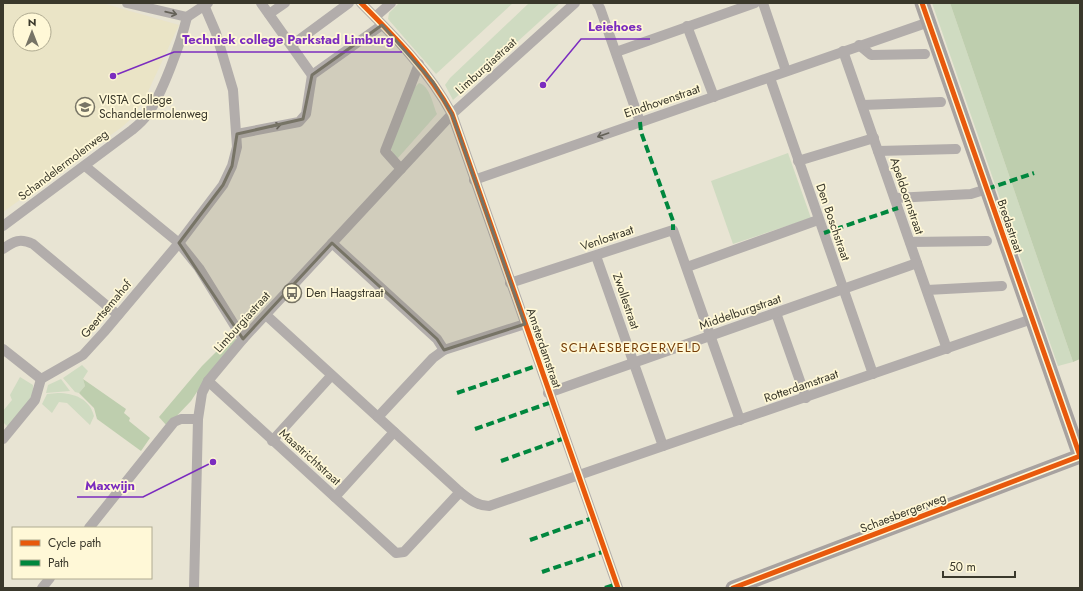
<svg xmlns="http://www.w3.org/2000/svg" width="1083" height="591" font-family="Jost,sans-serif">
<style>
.built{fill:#eae4c6;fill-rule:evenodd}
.green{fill:#cfdbc1}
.forest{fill:#beceae}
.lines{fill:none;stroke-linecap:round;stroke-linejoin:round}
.street{stroke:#b2adab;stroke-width:10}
.secondary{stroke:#a7a2a0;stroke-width:15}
.quiet{stroke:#00873e;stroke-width:4;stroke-dasharray:8 4;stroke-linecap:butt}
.cycleway-casing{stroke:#fff8d7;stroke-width:8}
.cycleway{stroke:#e8590c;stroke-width:5}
.oneway{stroke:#646158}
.marked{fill:#777466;fill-opacity:0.2;stroke:#777466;stroke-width:3;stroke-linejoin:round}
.labels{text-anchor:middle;stroke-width:3.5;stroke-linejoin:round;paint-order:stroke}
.street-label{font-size:12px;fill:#3a382b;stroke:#fff8d7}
.poi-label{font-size:12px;fill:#3a382b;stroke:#fff8d7;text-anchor:start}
.neighbourhood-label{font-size:13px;letter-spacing:1px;fill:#763d06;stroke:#fff8d7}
.leader{fill:none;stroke:#7b2cbf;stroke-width:1.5}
.callout-dot{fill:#7b2cbf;stroke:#fff8d7;stroke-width:1.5}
.callout-label{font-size:13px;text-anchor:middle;font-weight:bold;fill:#7b2cbf;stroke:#fff8d7;stroke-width:3.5;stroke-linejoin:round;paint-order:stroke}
</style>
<rect width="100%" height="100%" fill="#e8e4d3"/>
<path class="built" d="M3,3h99l77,22 -34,73 -12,19 -11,10 -119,85zM20,20h24v24h-24z"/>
<g class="green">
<polygon points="399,3 513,3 436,74 388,19 389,13"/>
<polygon points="529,3 560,3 453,100 445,85 450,78"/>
<polygon points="932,3 950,3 1073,362 1058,366"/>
<path d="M419,83c11,3 14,22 18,31l-40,45 -7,-11 25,-61z"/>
<polygon points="788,153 811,218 733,244 711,181"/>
<polygon points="82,365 88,371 83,379 85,386 79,393 75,392 63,378"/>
<polygon points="20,377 33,385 33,398 8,427 3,422 3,411 12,400 10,395"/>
<polygon points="61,379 70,391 46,393 48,385"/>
<path d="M58,393c16,0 32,6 36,23l-4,9 -23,-22 -8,-1 -7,11 -10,-9 5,-10z"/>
</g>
<g class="forest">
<polygon points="950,3 1080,3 1080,359 1073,362"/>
<polygon points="232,336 238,340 210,372 191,401 167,426 159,417 202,366"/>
<polygon points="83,379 126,409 124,413 130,418 129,421 150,438 141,451 97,419 94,408 79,393 85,386"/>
</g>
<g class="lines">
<g class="street">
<polyline points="127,3 187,17"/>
<polyline points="261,3 312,75"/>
<path d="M361,3c34,34 68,68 91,111l166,474"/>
<polyline points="597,3 600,8 640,122"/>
<polyline points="763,3 786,71"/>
<polyline points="269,14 285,3"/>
<polyline points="187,17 208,3"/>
<polyline points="375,17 391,3"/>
<polyline points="687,26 714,97"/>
<polyline points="292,45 349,3"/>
<polyline points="859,45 871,55 925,54"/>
<polyline points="843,51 947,349"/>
<polyline points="616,52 755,3"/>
<polyline points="770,78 873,374"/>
<polyline points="863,105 941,102"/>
<polyline points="237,134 299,122 306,114 312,75 382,25"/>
<polyline points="878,151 956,149"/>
<polyline points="798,161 874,138"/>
<polyline points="85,166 179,243 199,268 243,339"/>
<polyline points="401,169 385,151 419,64"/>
<polyline points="474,180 929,22"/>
<polyline points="895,198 971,194 987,189"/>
<path d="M3,226l129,-96c5,-4 11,-9 15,-15 15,-20 34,-73 40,-98"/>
<polyline points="910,242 987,241"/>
<polyline points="332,243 437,339 444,350"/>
<path d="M3,249c11,-8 17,-11 30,-5l85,71"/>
<polyline points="596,256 663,446"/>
<polyline points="687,267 818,220"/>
<polyline points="510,283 673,230 740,420"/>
<polyline points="927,290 1002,286"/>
<polyline points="776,313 806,398"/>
<path d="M266,315l194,177c9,7 17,14 29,14l543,-187"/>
<polyline points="3,349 41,379"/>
<polyline points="41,379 83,355 104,332 179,243 223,185 232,166 237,147 233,90 216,33 204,5"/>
<polyline points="208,381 396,553 404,552 460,492"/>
<polyline points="548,393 917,263"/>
<polyline points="378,417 433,358 444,350 525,324"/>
<polyline points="3,439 35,400 41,379"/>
<polyline points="272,441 331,376"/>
<polyline points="335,497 394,432"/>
<polyline points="89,528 174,422 181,419 198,419"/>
<polyline points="42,588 50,578"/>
<polyline points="194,588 198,419 202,393 208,381 243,339 452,114 575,3"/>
</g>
<polyline class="secondary" points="733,588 1080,456 922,3"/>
<g class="quiet">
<polyline points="640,122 641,132 673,221 673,230"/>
<polyline points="987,189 1034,173"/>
<polyline points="824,233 898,208"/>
<polyline points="457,393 539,365"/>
<polyline points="475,429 552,402"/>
<polyline points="501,461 565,438"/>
<polyline points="530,540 593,518"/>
<polyline points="542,572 605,551"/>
<polyline points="605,588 617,584"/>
</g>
<g class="cycleway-casing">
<g id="cycleway">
<path d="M361,3c34,34 68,68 91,111l166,474"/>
<polyline points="922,3 1080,456"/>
<polyline points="733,588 1080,456"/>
</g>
</g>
<use href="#cycleway" class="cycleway"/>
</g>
<defs><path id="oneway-shaft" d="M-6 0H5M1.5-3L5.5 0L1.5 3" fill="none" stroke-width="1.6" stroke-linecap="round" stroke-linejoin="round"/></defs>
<g class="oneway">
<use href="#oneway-shaft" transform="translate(171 13) rotate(13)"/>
<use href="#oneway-shaft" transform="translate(275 126) rotate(-11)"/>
<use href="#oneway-shaft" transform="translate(603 135) rotate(161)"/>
</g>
<path class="marked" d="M382,25l51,57 19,32 73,210 -81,26 -7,-11 -105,-96 -89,96 -64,-96 44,-58 9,-19 5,-32 66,-15 9,-44z"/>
<defs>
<g id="university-ring" transform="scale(1)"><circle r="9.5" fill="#fff8d7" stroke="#777466" stroke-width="1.5"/><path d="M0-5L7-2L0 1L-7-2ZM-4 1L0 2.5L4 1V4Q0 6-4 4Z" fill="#777466"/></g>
<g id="bus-ring" transform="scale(1)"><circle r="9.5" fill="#fff8d7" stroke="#777466" stroke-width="1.5"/><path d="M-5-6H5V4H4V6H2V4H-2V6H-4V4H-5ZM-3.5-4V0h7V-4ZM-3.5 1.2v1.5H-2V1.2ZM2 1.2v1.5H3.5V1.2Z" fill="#777466"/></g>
</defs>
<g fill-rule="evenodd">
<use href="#university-ring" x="85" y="107"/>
<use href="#bus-ring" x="292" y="293"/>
</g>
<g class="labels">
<g class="street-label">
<text transform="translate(486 66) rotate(-42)" y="4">Limburgiastraat</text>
<text transform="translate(662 101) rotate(-19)" y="4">Eindhovenstraat</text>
<text transform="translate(63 165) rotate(-37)" y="4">Schandelermolenweg</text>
<text transform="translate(907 196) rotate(71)" y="4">Apeldoornstraat</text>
<text transform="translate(833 222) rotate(71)" y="4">Den Boschstraat</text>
<text transform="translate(1010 226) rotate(71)" y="4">Bredastraat</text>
<text transform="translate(607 238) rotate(-19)" y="4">Venlostraat</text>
<text transform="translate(626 301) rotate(71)" y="4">Zwollestraat</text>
<text transform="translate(106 309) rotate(-50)" y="4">Geertsemahof</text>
<text transform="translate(740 312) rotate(-19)" y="4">Middelburgstraat</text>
<text transform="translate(242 322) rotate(-48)" y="4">Limburgiastraat</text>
<text transform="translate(544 348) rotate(71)" y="4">Amsterdamstraat</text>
<text transform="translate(801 386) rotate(-19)" y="4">Rotterdamstraat</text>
<text transform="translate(310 457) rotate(42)" y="4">Maastrichtstraat</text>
<text transform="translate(903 513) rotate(-21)" y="4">Schaesbergerweg</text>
</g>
<g class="poi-label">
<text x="99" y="104">VISTA College<tspan x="99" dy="14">Schandelermolenweg</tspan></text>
<text x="306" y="297">Den Haagstraat</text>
</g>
<g class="neighbourhood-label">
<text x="631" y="352">SCHAESBERGERVELD</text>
</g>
</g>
<path class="leader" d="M543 85L581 39H650M113 76L174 52H402M213 462L143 497H77"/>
<g class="callout-dot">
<circle cx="543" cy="85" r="4"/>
<circle cx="113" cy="76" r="4"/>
<circle cx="213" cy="462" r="4"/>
</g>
<g class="callout-label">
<text x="615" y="31">Leiehoes</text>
<text x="288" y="44">Techniek college Parkstad Limburg</text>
<text x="110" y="490">Maxwijn</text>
</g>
<rect width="1083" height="591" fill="none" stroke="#3a382b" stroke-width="8"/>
<rect x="12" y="527" width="140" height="52" fill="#fff8d7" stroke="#b0ab92"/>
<rect x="20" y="540" width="20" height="6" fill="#e8590c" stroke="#b0ab92"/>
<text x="48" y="547" font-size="12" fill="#3a382b">Cycle path</text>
<rect x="20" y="560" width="20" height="6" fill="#00873e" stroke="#b0ab92"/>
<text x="48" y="567" font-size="12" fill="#3a382b">Path</text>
<g transform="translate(32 32)"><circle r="19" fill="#fff8d7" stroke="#b0ab92"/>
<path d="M0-3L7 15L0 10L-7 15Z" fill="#777466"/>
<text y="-6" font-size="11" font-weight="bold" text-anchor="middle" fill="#3a382b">N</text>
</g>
<path d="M943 571v6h72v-6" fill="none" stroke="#3a382b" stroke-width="2"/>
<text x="949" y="571" font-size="12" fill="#3a382b" stroke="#fff8d7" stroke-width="3" paint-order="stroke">50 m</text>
</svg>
